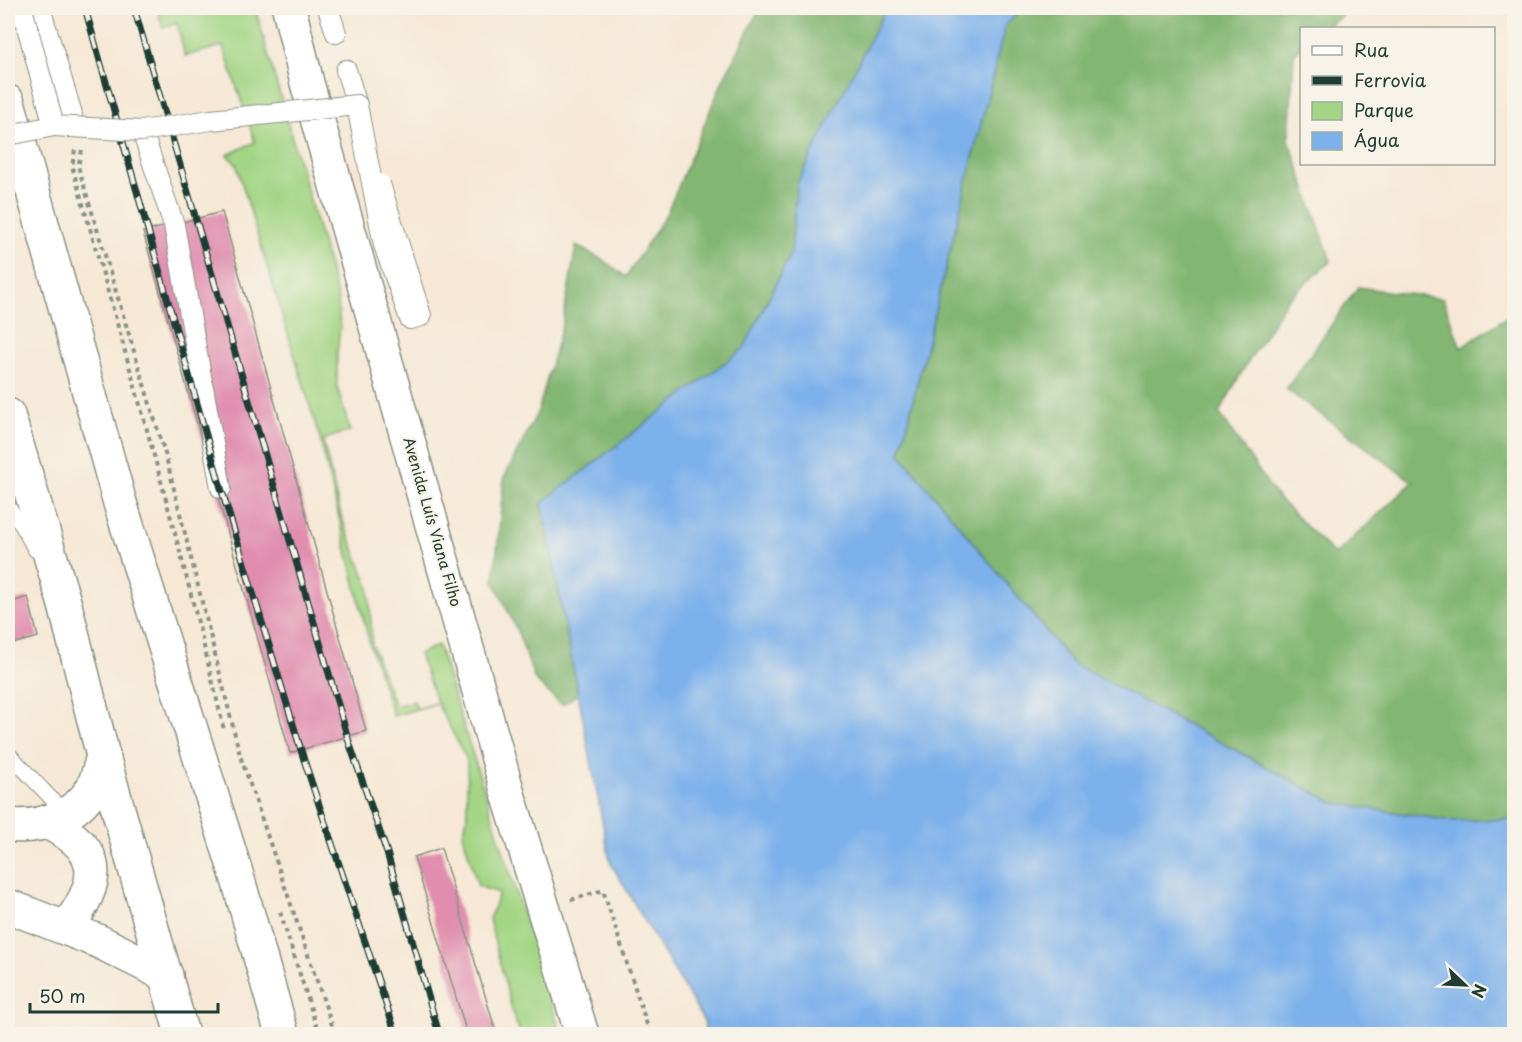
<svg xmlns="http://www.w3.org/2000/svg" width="1522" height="1042" font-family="'Playpen Sans',sans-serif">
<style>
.green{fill:#a3d584;stroke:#61895c;stroke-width:1.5}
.forest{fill:#82b672;stroke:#507a53;stroke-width:1.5}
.water{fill:#7db1eb;stroke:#4e7790;stroke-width:1.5}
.building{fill:#e08dae}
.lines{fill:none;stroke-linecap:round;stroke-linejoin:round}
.service-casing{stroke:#8a9284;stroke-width:16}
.pedestrian-casing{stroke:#8a9284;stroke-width:22}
.secondary-casing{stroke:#8a9284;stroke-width:36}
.trunk-casing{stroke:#8a9284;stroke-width:36}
.path{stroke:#8a9284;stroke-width:4;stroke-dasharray:4.5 4.5;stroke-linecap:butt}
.service{stroke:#fff;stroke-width:14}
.pedestrian{stroke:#fff;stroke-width:20}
.secondary{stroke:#fff;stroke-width:33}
.trunk{stroke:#fff;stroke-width:33}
.rail-casing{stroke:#1f3d34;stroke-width:7}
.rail{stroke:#f7f3e8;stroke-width:4.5;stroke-dasharray:14;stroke-linecap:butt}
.pedestrian-bridge-casing{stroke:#8a9284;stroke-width:22;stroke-linecap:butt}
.pedestrian-bridge{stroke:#fff;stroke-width:20}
.labels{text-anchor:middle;stroke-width:4.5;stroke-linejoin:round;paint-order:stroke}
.street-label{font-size:15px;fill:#1f3d34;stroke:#f7f3e8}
</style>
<rect width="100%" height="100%" fill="#f7f3e8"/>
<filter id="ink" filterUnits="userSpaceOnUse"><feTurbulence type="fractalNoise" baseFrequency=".0167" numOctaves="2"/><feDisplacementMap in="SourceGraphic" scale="12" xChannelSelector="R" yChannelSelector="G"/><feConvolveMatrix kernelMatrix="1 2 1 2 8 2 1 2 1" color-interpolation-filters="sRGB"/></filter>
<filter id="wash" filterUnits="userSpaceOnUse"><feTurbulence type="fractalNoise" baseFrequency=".008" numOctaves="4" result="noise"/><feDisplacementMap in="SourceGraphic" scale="24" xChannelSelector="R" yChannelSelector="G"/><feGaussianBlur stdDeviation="1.35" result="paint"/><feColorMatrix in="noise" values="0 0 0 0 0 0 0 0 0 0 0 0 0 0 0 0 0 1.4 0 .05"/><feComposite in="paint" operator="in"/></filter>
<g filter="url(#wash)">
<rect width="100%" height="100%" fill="#f6e8d5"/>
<polygon class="green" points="157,8 255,8 337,295 340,326 337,355 337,386 350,431 323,440 341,516 369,587 372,644 395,706 414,701 417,709 437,703 419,654 438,645 561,1034 521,1034 514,1018 489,919 499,893 478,886 463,835 467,817 467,760 437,703 393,716 370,645 320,439 236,164 227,155 255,142 223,46 185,56 177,23 163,28"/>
<g class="forest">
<polygon points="760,8 889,8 883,15 797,184 791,253 744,348 542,503 578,694 562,705 535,680 518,633 494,581 504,478 538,411 562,326 576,246 603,260 626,277 667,213 723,80"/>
<polygon points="1023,8 1351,8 1325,28 1302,28 1301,48 1294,54 1289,140 1331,261 1287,300 1243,370 1219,413 1276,496 1335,555 1413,482 1286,389 1358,287 1443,299 1461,348 1514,312 1514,819 1451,821 1334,803 1072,663 900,454 1005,26"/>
</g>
<polygon class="water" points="889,8 1023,8 1005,26 900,454 1072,663 1334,803 1451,821 1514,819 1514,1034 704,1034 705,1023 610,862 542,503 744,348 791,253 797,184 883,14"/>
<g id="blocks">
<g class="building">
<polygon points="222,212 366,731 290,753 143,232"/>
<polygon points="28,597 38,637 8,645 8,603"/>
<polygon points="441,848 496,1032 486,1034 467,1034 414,857"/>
</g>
</g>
</g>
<g filter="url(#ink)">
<use href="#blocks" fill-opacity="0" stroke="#8a9284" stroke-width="1.5"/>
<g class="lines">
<g class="service-casing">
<g id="service">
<polyline points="8,506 22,526 35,550"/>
<polyline points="8,753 66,814"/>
</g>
</g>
<g class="pedestrian-casing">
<g id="pedestrian">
<polyline points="40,8 72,114"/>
<polyline points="328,8 336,33"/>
<polyline points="346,70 357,105"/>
<polyline points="142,131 174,225 221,488"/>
</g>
</g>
<g class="secondary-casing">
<g id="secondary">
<polyline points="8,415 65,605 103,756 182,1034"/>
<path d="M46,822c59,27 56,59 20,106"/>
<path d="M8,825c31,4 69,-8 85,-38 5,-10 7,-21 10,-31"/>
<polyline points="8,906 98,941 166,975"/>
</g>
</g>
<g class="trunk-casing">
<g id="trunk">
<polyline points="289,8 307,83 509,797 582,1034"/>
<polyline points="8,102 120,503 237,876 282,1034"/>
</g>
</g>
<g class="path">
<path d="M75,150l-3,16c54,188 108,374 152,564"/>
<polyline points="82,150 78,166 166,457 240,755 335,1034"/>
<polyline points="571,900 603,890 650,1034"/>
<polyline points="280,912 319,1034"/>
</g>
<use href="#service" class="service"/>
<use href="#pedestrian" class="pedestrian"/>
<use href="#secondary" class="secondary"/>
<use href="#trunk" class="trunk"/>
<g class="rail-casing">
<g id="rail">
<polyline points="85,8 221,488 304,760 396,1034"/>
<polyline points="134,8 349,742 387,853 439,1034"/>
</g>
</g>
<use href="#rail" class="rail"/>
<g class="pedestrian-bridge-casing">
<g id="pedestrian-bridge">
<polyline points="22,8 54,126 142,131 211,120 357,105 384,245 410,319 421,316 380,184"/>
<polyline points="8,135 54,126"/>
</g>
</g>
<use href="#pedestrian-bridge" class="pedestrian-bridge"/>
</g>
</g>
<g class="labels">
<g class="street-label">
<text transform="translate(432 522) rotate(74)" y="5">Avenida Luís Viana Filho</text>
</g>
</g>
<rect width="1522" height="1042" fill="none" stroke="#f7f3e8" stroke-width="30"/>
<rect x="1300" y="27" width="195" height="138" fill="#f7f3e8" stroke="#a1aaa0" stroke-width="1.5"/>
<rect x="1312" y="46" width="30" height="9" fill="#ffffff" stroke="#a1aaa0" stroke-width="1.5"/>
<text x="1354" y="57" font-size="18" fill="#1f3d34">Rua</text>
<rect x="1312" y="76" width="30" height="9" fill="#1f3d34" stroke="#a1aaa0" stroke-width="1.5"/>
<text x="1354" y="87" font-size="18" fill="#1f3d34">Ferrovia</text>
<rect x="1312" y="102" width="30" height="18" fill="#a3d584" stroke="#a1aaa0" stroke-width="1.5"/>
<text x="1354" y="117" font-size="18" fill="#1f3d34">Parque</text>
<rect x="1312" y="132" width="30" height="18" fill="#7db1eb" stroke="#a1aaa0" stroke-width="1.5"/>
<text x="1354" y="147" font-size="18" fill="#1f3d34">Água</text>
<g transform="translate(1465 985) rotate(113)" stroke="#f7f3e8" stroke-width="4.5" paint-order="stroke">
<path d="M0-4.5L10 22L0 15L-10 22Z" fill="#1f3d34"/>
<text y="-9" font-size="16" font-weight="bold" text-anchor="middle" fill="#1f3d34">N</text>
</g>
<path d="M30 1003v9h188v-9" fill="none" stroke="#1f3d34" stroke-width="3"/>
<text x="39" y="1003" font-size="18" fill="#1f3d34" stroke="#f7f3e8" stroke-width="4.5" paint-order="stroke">50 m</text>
</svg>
